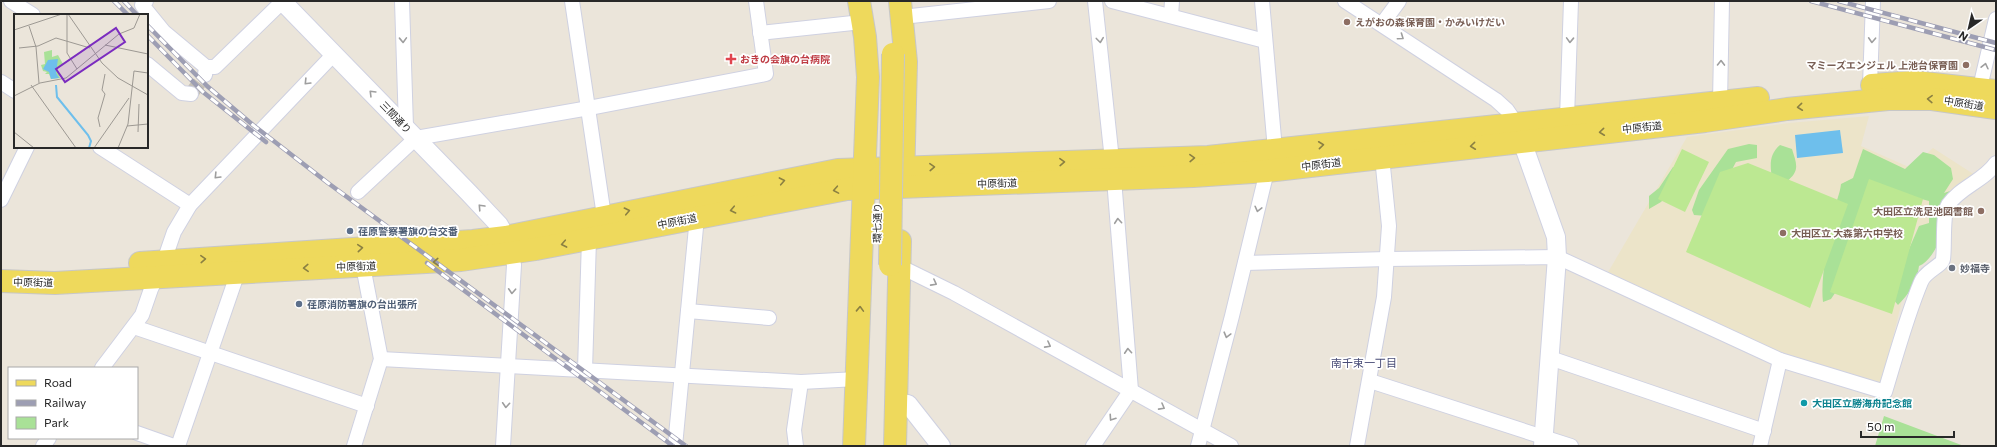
<svg xmlns="http://www.w3.org/2000/svg" width="1997" height="447" font-family="Commissioner,'Noto Sans JP',sans-serif">
<style>
.education{fill:#ece4c9}
.green{fill:#a9e197}
.pitch{fill:#bce892}
.water{fill:#6ebfec}
.lines{fill:none;stroke-linecap:round;stroke-linejoin:round}
.minor-tunnel{stroke:#c4bfb6;stroke-width:14;stroke-dasharray:14 7;stroke-linecap:butt}
.minor-casing{stroke:#cfd1e1;stroke-width:16}
.tertiary-casing{stroke:#cfd1e1;stroke-width:20}
.primary-casing{stroke:#c7c7c7;stroke-width:24}
.minor{stroke:#fff;stroke-width:14}
.tertiary{stroke:#fff;stroke-width:18}
.primary{stroke:#eed95c;stroke-width:22}
.rail-casing{stroke:#9d9eb3;stroke-width:4.5}
.rail{stroke:#fff;stroke-width:3;stroke-dasharray:9;stroke-linecap:butt}
.primary-bridge-casing{stroke:#c7c7c7;stroke-width:24;stroke-linecap:butt}
.primary-bridge{stroke:#eed95c;stroke-width:22}
.oneway{stroke:#9e9e9e}
.oneway2{stroke:#8b8042}
.education-dot{fill:#8d6e63;stroke:#fff;stroke-width:1.5}
.health-dot{fill:#e0444e;stroke:#fff;stroke-width:1.5}
.service-dot{fill:#5c6f8a;stroke:#fff;stroke-width:1.5}
.worship-dot{fill:#6b7280;stroke:#fff;stroke-width:1.5}
.culture-dot{fill:#0f9aa8;stroke:#fff;stroke-width:1.5}
.labels{text-anchor:middle;stroke-width:3.5;stroke-linejoin:round;paint-order:stroke}
.education-label{font-size:10px;font-weight:bold;fill:#785e54;stroke:#fff;text-anchor:start}
.health-label{font-size:10px;font-weight:bold;fill:#be3a42;stroke:#fff;text-anchor:start}
.street-label{font-size:10px;fill:#282828;stroke:#fff}
.service-label{font-size:10px;font-weight:bold;fill:#4e5e75;stroke:#fff;text-anchor:start}
.worship-label{font-size:10px;font-weight:bold;fill:#5b616d;stroke:#fff;text-anchor:start}
.culture-label{font-size:10px;font-weight:bold;fill:#0d838f;stroke:#fff;text-anchor:start}
.neighbourhood-label{font-size:11px;fill:#4a4e78;stroke:#fff}
.inset-river{fill:none;stroke:#6ebfec;stroke-width:2}
.inset-road{fill:none;stroke:#9d9993;stroke-width:1}
.view{fill:#7b2cbf;fill-opacity:0.15;stroke:#7b2cbf;stroke-width:2}
.inset-edge{fill:none;stroke:#282828;stroke-width:2}
</style>
<rect width="100%" height="100%" fill="#ebe5da"/>
<polygon class="education" points="1869,116 1861,146 1911,168 1933,148 1975,175 1911,263 1881,387 1778,354 1607,274 1687,137 1789,123"/>
<g class="green">
<polygon points="1749,144 1757,145 1757,158 1736,162 1707,216 1694,215 1692,210 1699,190 1728,149"/>
<path d="M1780,145l12,4c5,16 8,22 -6,33l-14,-4c-2,-12 -3,-24 8,-33z"/>
<path d="M1863,149l42,20 18,-17 11,3 17,13 2,11 -9,14 6,-2c4,18 -12,68 -31,75 -2,16 -10,28 -21,39l-5,-6 9,-34 17,-39 10,-3v-22l-27,-7 -71,105 -8,3c-3,-25 6,-65 11,-91 2,-10 6,-17 7,-27l12,-6z"/>
<polygon points="1673,167 1677,167 1663,200 1661,202 1649,209 1649,196 1659,188"/>
<polygon points="1884,416 1964,446 1875,446"/>
</g>
<g class="pitch">
<polygon points="1682,149 1709,162 1685,212 1658,199"/>
<polygon points="1748,163 1848,204 1810,308 1686,252 1720,172"/>
<polygon points="1869,179 1923,199 1892,314 1830,292"/>
</g>
<polygon class="water" points="1840,130 1843,153 1797,158 1795,135"/>
<g class="lines">
<polyline class="minor-tunnel" points="191,94 205,75"/>
<g class="minor-casing">
<g id="minor">
<polyline points="11,1 33,15"/>
<polyline points="146,1 142,5 164,32 206,67 205,75"/>
<polyline points="402,1 406,127"/>
<polyline points="572,1 604,216"/>
<polyline points="1112,1 1265,41"/>
<polyline points="1262,1 1275,150"/>
<polyline points="1345,1 1496,100 1507,110 1516,123"/>
<polyline points="1171,16 1172,1"/>
<polyline points="902,17 1049,1"/>
<polyline points="1382,24 1399,1"/>
<polyline points="760,33 862,22"/>
<polyline points="147,64 182,93 191,94"/>
<polyline points="206,67 215,67 283,1"/>
<polyline points="1,82 15,91"/>
<polyline points="1870,85 1873,1"/>
<polyline points="1978,96 1996,19"/>
<polyline points="1720,102 1722,1"/>
<polyline points="1563,125 1567,118 1571,1"/>
<polyline points="100,147 190,205"/>
<polyline points="358,192 416,138 589,108 766,74 756,1"/>
<polyline points="1,200 27,147"/>
<path d="M1245,263l142,-4 170,-2 223,103 105,32c11,-36 21,-74 36,-110 4,-11 21,-16 22,-23 2,-12 -1,-44 5,-54 12,-18 36,-24 48,-42"/>
<polyline points="899,266 954,293 1231,446"/>
<polyline points="688,311 769,318"/>
<polyline points="134,327 367,406"/>
<polyline points="1550,358 1764,431"/>
<polyline points="381,359 801,382 857,379"/>
<polyline points="102,368 142,315 151,289 164,261 174,232 190,205 334,54"/>
<polyline points="585,370 589,239"/>
<polyline points="1370,381 1571,446"/>
<polyline points="137,433 174,446"/>
<polyline points="43,446 49,438"/>
<polyline points="178,446 238,272"/>
<polyline points="354,446 381,359 363,266"/>
<polyline points="503,446 514,265 509,245"/>
<polyline points="675,446 697,217"/>
<polyline points="796,446 794,430 801,382"/>
<polyline points="1093,446 1131,390 1114,179 1095,1"/>
<polyline points="1198,446 1232,316 1267,171"/>
<polyline points="1357,446 1384,297 1389,226 1382,157"/>
<polyline points="1760,446 1780,360"/>
</g>
</g>
<g class="tertiary-casing">
<g id="tertiary">
<polyline points="282,1 469,193 499,225 506,237"/>
<polyline points="1518,130 1556,237 1557,257 1543,446"/>
<polyline points="897,402 908,404 941,446"/>
</g>
</g>
<g class="primary-casing">
<g id="primary">
<polyline points="900,1 906,62 903,183"/>
<polyline points="1872,85 1915,82 1996,91"/>
<polyline points="140,263 473,241 506,237 838,170 1208,157 1758,98"/>
<polyline points="1,281 55,283 461,260 536,249 847,189 1193,176 1267,171 1705,121 1787,109 1888,99 1932,99 1996,108"/>
<polyline points="854,446 868,77 865,37 859,1"/>
<polyline points="895,446 900,241"/>
</g>
</g>
<use href="#minor" class="minor"/>
<use href="#tertiary" class="tertiary"/>
<use href="#primary" class="primary"/>
<g class="rail-casing">
<g id="rail">
<polyline points="114,1 128,15"/>
<polyline points="124,1 137,15"/>
<polyline points="1811,1 1996,50"/>
<polyline points="1839,1 1996,43"/>
<polyline points="147,25 207,86 253,125 328,183 686,446"/>
<polyline points="147,35 203,92 266,142"/>
<polyline points="427,263 673,446"/>
</g>
</g>
<use href="#rail" class="rail"/>
<g class="primary-bridge-casing">
<polyline id="primary-bridge" points="890,265 893,54"/>
</g>
<use href="#primary-bridge" class="primary-bridge"/>
</g>
<defs><path id="oneway-chevron" d="M-2-3.5L2.5 0L-2 3.5" fill="none" stroke-width="1.6" stroke-linecap="round" stroke-linejoin="round"/></defs>
<g class="oneway">
<use href="#oneway-chevron" transform="translate(1401 37) rotate(35)"/>
<use href="#oneway-chevron" transform="translate(403 40) rotate(88)"/>
<use href="#oneway-chevron" transform="translate(1100 40) rotate(83)"/>
<use href="#oneway-chevron" transform="translate(1570 40) rotate(92)"/>
<use href="#oneway-chevron" transform="translate(1872 40) rotate(93)"/>
<use href="#oneway-chevron" transform="translate(1721 63) rotate(-89)"/>
<use href="#oneway-chevron" transform="translate(1985 66) rotate(-77)"/>
<use href="#oneway-chevron" transform="translate(307 82) rotate(134)"/>
<use href="#oneway-chevron" transform="translate(372 93) rotate(-135)"/>
<use href="#oneway-chevron" transform="translate(217 176) rotate(134)"/>
<use href="#oneway-chevron" transform="translate(481 207) rotate(-133)"/>
<use href="#oneway-chevron" transform="translate(1258 209) rotate(104)"/>
<use href="#oneway-chevron" transform="translate(1118 221) rotate(-95)"/>
<use href="#oneway-chevron" transform="translate(934 283) rotate(28)"/>
<use href="#oneway-chevron" transform="translate(512 291) rotate(93)"/>
<use href="#oneway-chevron" transform="translate(1227 335) rotate(105)"/>
<use href="#oneway-chevron" transform="translate(1048 345) rotate(28)"/>
<use href="#oneway-chevron" transform="translate(1128 351) rotate(-94)"/>
<use href="#oneway-chevron" transform="translate(506 405) rotate(94)"/>
<use href="#oneway-chevron" transform="translate(1162 407) rotate(29)"/>
<use href="#oneway-chevron" transform="translate(1112 418) rotate(124)"/>
</g>
<g class="oneway2">
<use href="#oneway-chevron" transform="translate(1930 99) rotate(-178)"/>
<use href="#oneway-chevron" transform="translate(1800 107) rotate(174)"/>
<use href="#oneway-chevron" transform="translate(1602 132) rotate(174)"/>
<use href="#oneway-chevron" transform="translate(1321 145) rotate(-6)"/>
<use href="#oneway-chevron" transform="translate(1473 146) rotate(174)"/>
<use href="#oneway-chevron" transform="translate(1192 158) rotate(-2)"/>
<use href="#oneway-chevron" transform="translate(1062 162) rotate(-2)"/>
<use href="#oneway-chevron" transform="translate(932 167) rotate(-3)"/>
<use href="#oneway-chevron" transform="translate(782 181) rotate(-11)"/>
<use href="#oneway-chevron" transform="translate(836 190) rotate(170)"/>
<use href="#oneway-chevron" transform="translate(733 210) rotate(168)"/>
<use href="#oneway-chevron" transform="translate(627 211) rotate(-12)"/>
<use href="#oneway-chevron" transform="translate(564 244) rotate(169)"/>
<use href="#oneway-chevron" transform="translate(360 248) rotate(-5)"/>
<use href="#oneway-chevron" transform="translate(203 259) rotate(-3)"/>
<use href="#oneway-chevron" transform="translate(436 262) rotate(177)"/>
<use href="#oneway-chevron" transform="translate(306 268) rotate(177)"/>
<use href="#oneway-chevron" transform="translate(860 309) rotate(-88)"/>
</g>
<g class="education-dot">
<circle cx="1347" cy="22" r="4"/>
<circle cx="1966" cy="65" r="4"/>
<circle cx="1981" cy="211" r="4"/>
<circle cx="1783" cy="233" r="4"/>
</g>
<path class="health-dot" d="M729 53h4v4h4v4h-4v4h-4v-4h-4v-4h4z"/>
<g class="service-dot">
<circle cx="350" cy="231" r="4"/>
<circle cx="299" cy="304" r="4"/>
</g>
<circle class="worship-dot" cx="1952" cy="268" r="4"/>
<circle class="culture-dot" cx="1804" cy="403" r="4"/>
<g class="labels">
<g class="education-label">
<text x="1355" y="26">えがおの森保育園・かみいけだい</text>
<text x="1958" y="69" text-anchor="end">マミーズエンジェル 上池台保育園</text>
<text x="1973" y="215" text-anchor="end">大田区立洗足池図書館</text>
<text x="1791" y="237">大田区立 大森第六中学校</text>
</g>
<g class="health-label">
<text x="740" y="63">おきの会旗の台病院</text>
</g>
<g class="street-label">
<text transform="translate(1964 103) rotate(9)" y="4">中原街道</text>
<text transform="translate(396 117) rotate(46)" y="4">三間通り</text>
<text transform="translate(1642 127) rotate(-6)" y="4">中原街道</text>
<text transform="translate(1321 164) rotate(-7)" y="4">中原街道</text>
<text transform="translate(997 183) rotate(-2)" y="4">中原街道</text>
<text transform="translate(677 221) rotate(-11)" y="4">中原街道</text>
<text transform="translate(877 223) rotate(-89)" y="4">環七通り</text>
<text transform="translate(356 266) rotate(-2)" y="4">中原街道</text>
<text transform="translate(33 282) rotate(1)" y="4">中原街道</text>
</g>
<g class="service-label">
<text x="358" y="235">荏原警察署旗の台交番</text>
<text x="307" y="308">荏原消防署旗の台出張所</text>
</g>
<g class="worship-label">
<text x="1960" y="272">妙福寺</text>
</g>
<g class="culture-label">
<text x="1812" y="407">大田区立勝海舟記念館</text>
</g>
<g class="neighbourhood-label">
<text x="1364" y="367">南千束一丁目</text>
</g>
</g>
<g transform="translate(14 14)">
<rect width="134" height="134" fill="#ebe5da"/>
<path d="M38,36v7l6,-2 5,9 -6,4 3,10 -9,1 -2,-5h-4l2,-2 -4,-1 -2,-6 4,-1 -1,-12z" fill="#a9e197"/>
<path d="M44,45l-2,14 3,5 -8,1 -2,-7 -6,-3 5,-9z" fill="#6ebfec"/>
<path class="inset-river" d="M42,71l1,12 31,38 3,6 -2,7"/>
<path class="inset-road" d="M53,0v39l10,16M54,0l34,49 16,15 30,17M15,12l7,21 3,36M0,16l48,-16M91,31l43,9M5,34l19,-2 18,-8 34,10M17,71l45,63M0,82l26,-13 26,-5 53,-44 15,-6 6,-14M113,112l21,-2M86,113l-2,-9 7,-24 -3,-4 3,-16M0,118l20,16M124,118l1,-28M80,134l35,-50M104,134l10,-24 6,-53 14,2"/>
<path class="view" d="M102,14l9,14 -60,40 -9,-13z"/>
<rect width="134" height="134" class="inset-edge"/>
</g>
<rect width="1997" height="447" fill="none" stroke="#282828" stroke-width="4"/>
<rect x="8" y="367" width="130" height="72" fill="#ffffff" stroke="#a9a9a9"/>
<rect x="16" y="380" width="20" height="6" fill="#eed95c" stroke="#a9a9a9"/>
<text x="44" y="387" font-size="12" fill="#282828">Road</text>
<rect x="16" y="400" width="20" height="6" fill="#9d9eb3" stroke="#a9a9a9"/>
<text x="44" y="407" font-size="12" fill="#282828">Railway</text>
<rect x="16" y="417" width="20" height="12" fill="#a9e197" stroke="#a9a9a9"/>
<text x="44" y="427" font-size="12" fill="#282828">Park</text>
<g transform="translate(1969 28) rotate(214)" stroke="#ffffff" stroke-width="3" paint-order="stroke">
<path d="M0-3L7 15L0 10L-7 15Z" fill="#282828"/>
<text y="-6" font-size="11" font-weight="bold" text-anchor="middle" fill="#282828">N</text>
</g>
<path d="M1861 431v6h93v-6" fill="none" stroke="#282828" stroke-width="2"/>
<text x="1867" y="431" font-size="12" fill="#282828" stroke="#ffffff" stroke-width="3" paint-order="stroke">50 m</text>
</svg>
